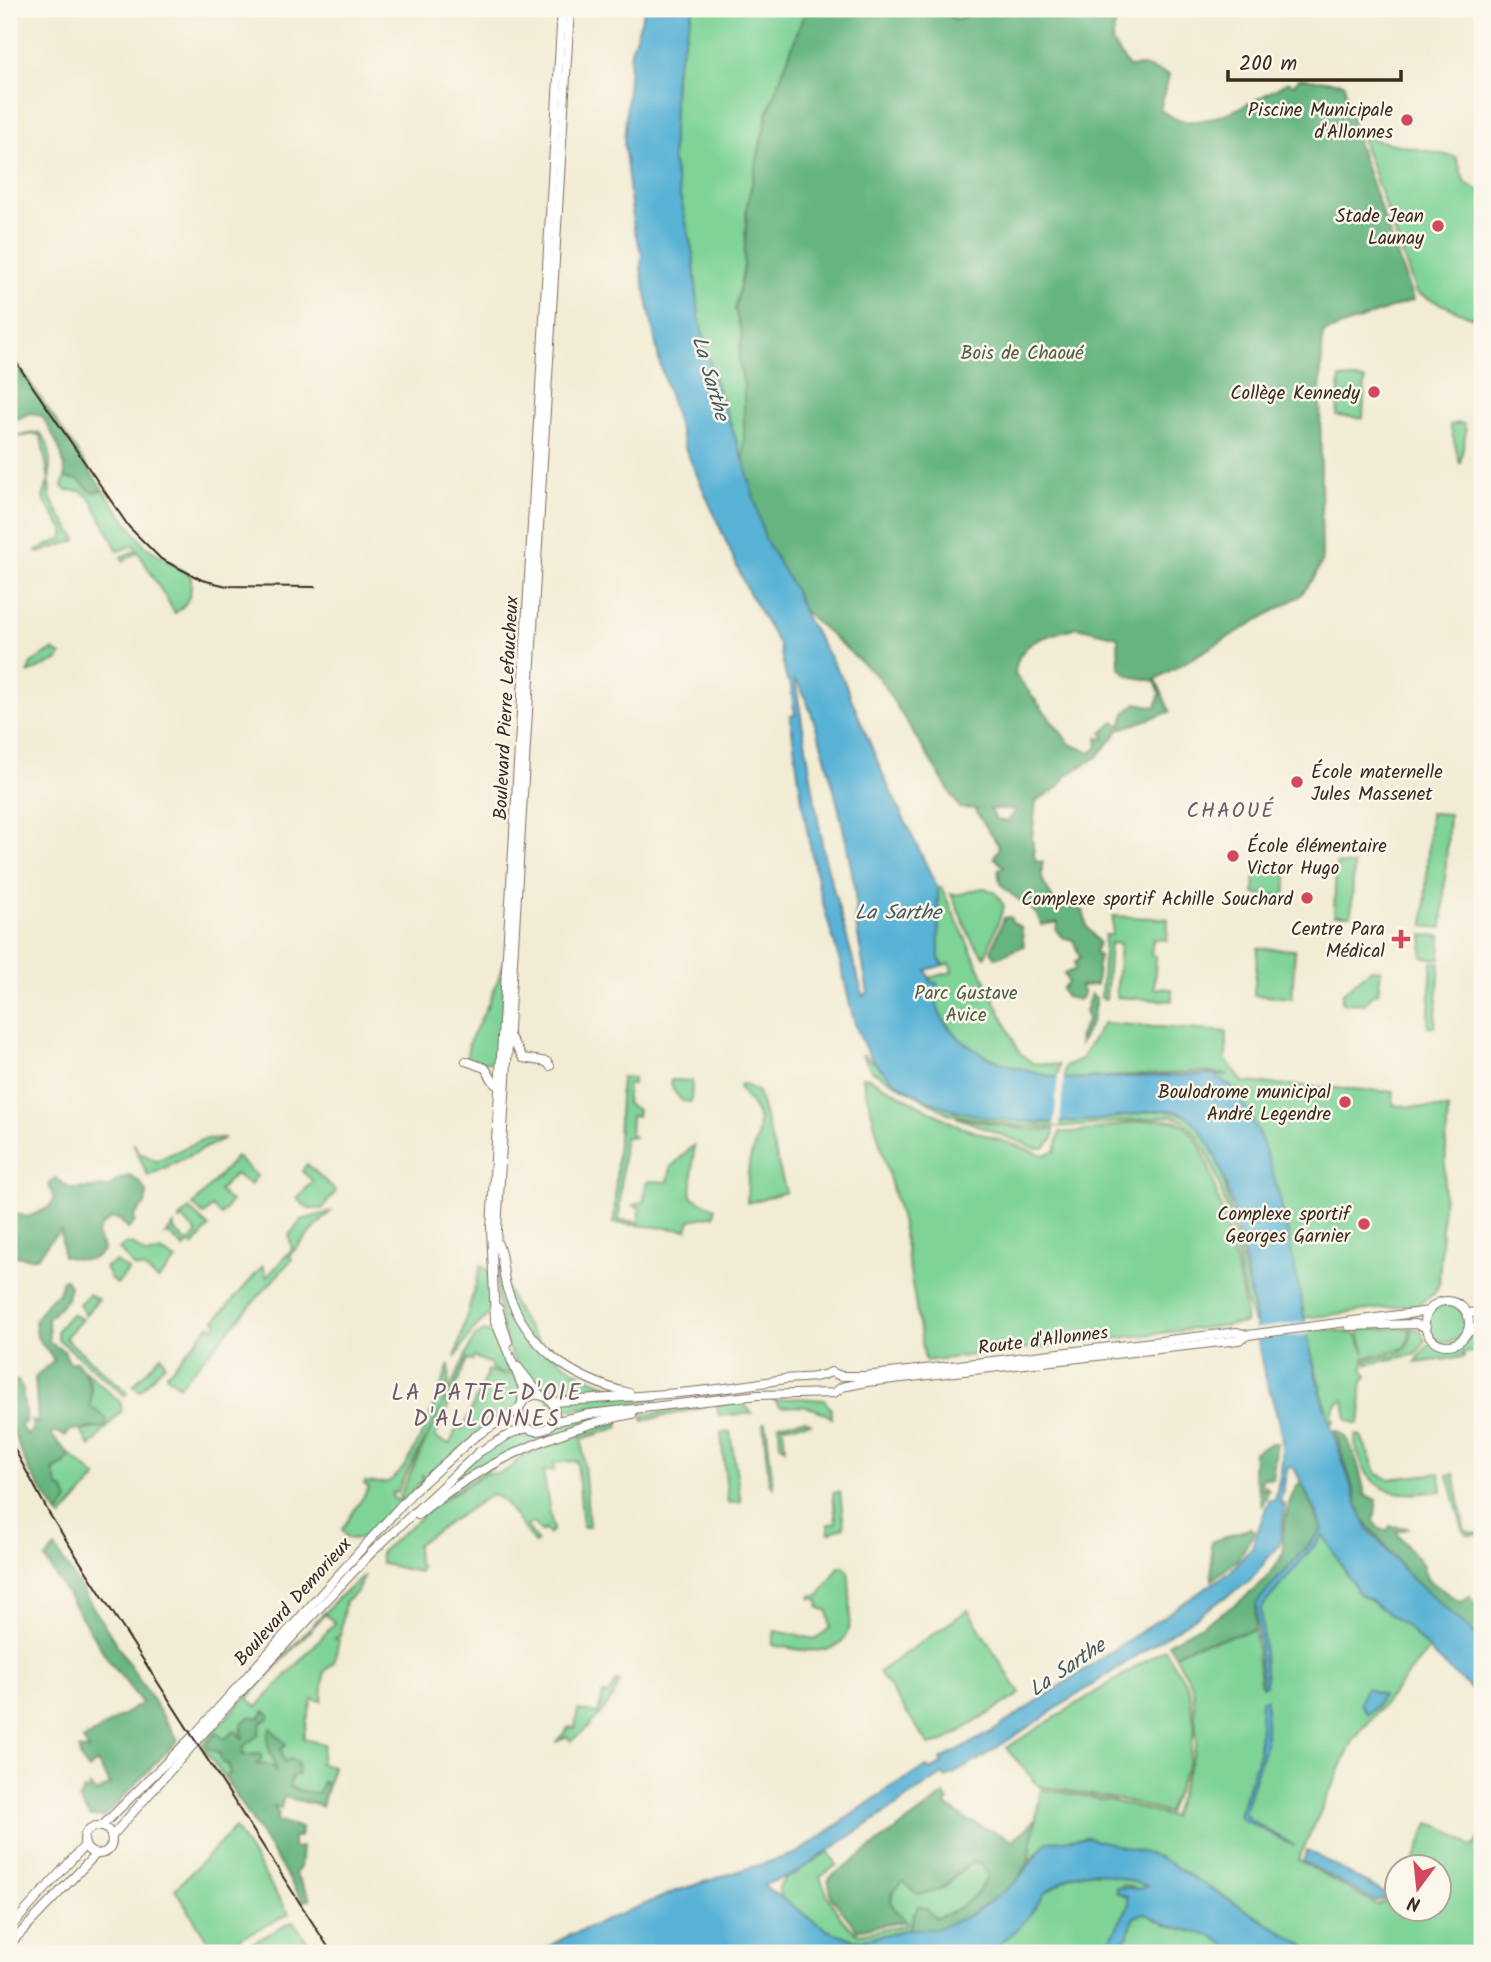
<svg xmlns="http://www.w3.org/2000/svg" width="1491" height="1962" font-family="Kalam,sans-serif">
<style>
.green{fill:#7ed397;stroke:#5c7e5a;stroke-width:2;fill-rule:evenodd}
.forest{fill:#66b580;stroke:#50704f;stroke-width:2;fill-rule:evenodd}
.water{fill:#59b2d6;stroke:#4a6e7a;stroke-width:2;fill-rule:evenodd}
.pier{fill:#f2ecd4}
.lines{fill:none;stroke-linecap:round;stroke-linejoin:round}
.major-casing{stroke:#7b6e5e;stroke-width:10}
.major{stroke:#fff;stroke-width:8}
.rail{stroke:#3b2a1e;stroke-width:2}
.poi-dot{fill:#d1495b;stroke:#fbf7ec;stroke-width:2.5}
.labels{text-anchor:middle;stroke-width:5;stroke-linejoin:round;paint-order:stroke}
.poi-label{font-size:19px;fill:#3b2a1e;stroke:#fbf7ec;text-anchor:end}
.park-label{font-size:19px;fill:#4f5d42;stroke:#fbf7ec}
.street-label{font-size:19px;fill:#3b2a1e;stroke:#fbf7ec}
.water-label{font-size:21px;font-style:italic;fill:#465a5e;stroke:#fbf7ec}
.neighbourhood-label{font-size:21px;letter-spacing:2px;fill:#725968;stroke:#fbf7ec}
.quarter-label{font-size:23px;letter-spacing:2px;fill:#725968;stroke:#fbf7ec}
</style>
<rect width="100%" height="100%" fill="#fbf7ec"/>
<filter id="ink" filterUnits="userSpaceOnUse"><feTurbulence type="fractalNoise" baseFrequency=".0143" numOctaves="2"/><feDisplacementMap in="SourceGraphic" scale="14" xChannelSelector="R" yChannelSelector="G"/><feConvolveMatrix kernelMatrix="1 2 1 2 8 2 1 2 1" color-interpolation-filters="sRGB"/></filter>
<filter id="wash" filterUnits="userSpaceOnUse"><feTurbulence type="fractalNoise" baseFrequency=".00686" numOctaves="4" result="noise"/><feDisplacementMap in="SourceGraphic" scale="28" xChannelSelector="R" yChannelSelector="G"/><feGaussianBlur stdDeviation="1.57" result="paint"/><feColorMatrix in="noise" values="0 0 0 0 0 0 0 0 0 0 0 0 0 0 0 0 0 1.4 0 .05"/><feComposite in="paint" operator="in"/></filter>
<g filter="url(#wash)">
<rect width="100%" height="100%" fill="#f2ecd4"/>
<g class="green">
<polygon points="693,9 806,9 767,115 747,206 744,266 735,309 742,336 739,362 744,385 744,462 712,372 699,317 693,254 672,160 675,73"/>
<polygon points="939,9 978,9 966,18 955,20"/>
<polygon points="1361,137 1456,157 1465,183 1482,192 1482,322 1416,293"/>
<polygon points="1340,378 1365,380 1363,418 1337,416"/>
<polygon points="1459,423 1464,424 1466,431 1460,464 1450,425"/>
<path d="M39,432c18,15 8,45 11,64 2,10 21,34 27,44l-39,13 -2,-3 26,-11 3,-6 -22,-35 6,-19 -8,-42 -5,-3 -27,4z"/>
<path d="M65,478l14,2 13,11 11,-1 42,56 46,30c1,16 -1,27 -16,37l-37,-61 -14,9 -3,-4 16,-7 -3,-5 -16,6 -27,-52 -10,-8 -16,-1 -3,-4z"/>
<polygon points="53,650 61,655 57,661 28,673 31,663"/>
<polygon points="1430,813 1449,814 1442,928 1424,926"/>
<polygon points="1336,864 1354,865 1351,915 1334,915"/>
<polygon points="1255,873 1287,874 1285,896 1254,894"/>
<path d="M941,887l78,165 13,11 27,2 -1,13c-45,-6 -94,-23 -118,-64 -6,-11 -5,-25 -12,-36l24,-6 -2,-8 -6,1 -5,-6 -1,-70z"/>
<path d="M985,888l11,5 8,13 -19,51 -13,-16 -21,-47c12,3 21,-6 34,-6z"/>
<polygon points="1113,916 1168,919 1167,940 1153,939 1151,955 1156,956 1154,988 1172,989 1172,1001 1116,997 1120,944 1110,943 1106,999 1101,998 1105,935 1112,935"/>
<polygon points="1423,935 1441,936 1440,959 1422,957"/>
<polygon points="1258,948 1295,950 1292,998 1254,995"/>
<polygon points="507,955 499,1063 466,1061 469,1043 491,998"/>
<polygon points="1432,962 1440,963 1435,1027 1428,1027"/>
<polygon points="1371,969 1381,970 1378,993 1371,995 1365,1004 1342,1003 1342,994"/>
<polygon points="1103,1023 1227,1032 1226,1060 1243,1082 1394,1092 1393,1105 1448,1109 1439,1284 1434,1294 1418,1304 1305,1318 1264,1150 1231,1086 1215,1077 1228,1075 1202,1072 1064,1079 1065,1066 1081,1059"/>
<path d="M862,1054l46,34 45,22 84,13 46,-2 79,-11 27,6 22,26 10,27 36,158c-11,-13 -13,-38 -17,-55 -8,-38 -26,-148 -69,-156l-87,10 -61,1 -74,-13 -78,-44z"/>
<polygon points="621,1077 633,1078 633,1084 628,1084 626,1104 638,1110 637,1116 631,1116 630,1134 634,1137 624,1137 619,1220 639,1222 640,1208 634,1205 644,1201 646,1184 649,1181 668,1182 671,1167 694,1145 691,1197 715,1208 715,1215 690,1220 687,1230 614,1223"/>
<path d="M862,1077l7,1 89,48 86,29 11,-4 5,-19c36,3 78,-17 113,-11 13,2 21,14 27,25 12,22 48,154 45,177l-320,38 -23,-137z"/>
<path d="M671,1080l21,1 -1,21 -9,-1c-6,-7 -11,-12 -11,-21z"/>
<path d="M745,1084l13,8 28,100 -39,11c1,-12 0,-25 2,-38 2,-16 13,-30 9,-48 -4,-14 -16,-19 -19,-32z"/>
<polygon points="956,1117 1027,1130 1054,1129 1053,1139 1044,1148 1035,1148"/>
<polygon points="225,1138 148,1176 133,1143 140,1153 156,1161 204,1139"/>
<polygon points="236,1157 257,1176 250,1185 235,1174 219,1191 231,1202 221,1215 212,1207 204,1215 193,1205"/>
<polygon points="307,1164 336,1191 322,1209 309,1209 297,1199 313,1181 302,1171"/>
<polygon points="189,1209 209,1227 193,1246 189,1243 184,1248 169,1234 165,1235 174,1225 174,1230 188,1243 197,1233 183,1219 178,1221"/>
<polygon points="330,1212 289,1256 292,1259 179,1386 166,1375 210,1325 214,1328 218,1323 215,1320 263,1266 267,1277 292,1249 289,1235 302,1220"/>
<path d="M496,1241c3,16 5,34 11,48 28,70 81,97 151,109l-13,4 -90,9c-4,-13 -26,-27 -35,-41 -24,-37 -25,-86 -24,-129z"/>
<polygon points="125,1244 133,1244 146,1255 161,1251 176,1260 158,1280 145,1269 134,1267 119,1249"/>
<polygon points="116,1262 129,1270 117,1284 110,1278 105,1267"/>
<polygon points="481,1265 489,1272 491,1312 473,1330 455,1358"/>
<polygon points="89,1294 98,1300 85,1315 79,1304"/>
<circle cx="1447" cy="1323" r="19"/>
<polygon points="71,1314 82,1319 65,1338 127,1392 125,1396 58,1339 57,1330"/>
<path d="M1314,1327l42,7 9,19 -7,-24 51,-1 1,8 -6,12 -40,10 -1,11 4,7c-13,15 0,33 -9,48l-11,-4 -3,-20 -7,4 -5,9 2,9 -4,1 -24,-89z"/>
<path d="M1411,1327l10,4 4,10 -8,13 -50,10 -1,-4c21,-6 49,-3 45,-33z"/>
<path d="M1482,1328v23l-19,2 1,4 -49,6 14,-19c26,13 33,-4 53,-16z"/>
<polygon points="484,1331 496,1334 510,1371 505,1374 491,1369 491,1364 474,1357 472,1361 467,1359 435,1438 450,1444 457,1427 463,1429 488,1371 508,1376 512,1372 523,1388 519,1409 473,1438 425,1481 422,1473 422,1481 402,1501 399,1497 475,1336"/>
<polygon points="161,1355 165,1364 140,1391 133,1386"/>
<path d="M449,1364c6,40 -37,92 -52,129l-4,-1 -1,5 10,6c-15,16 -30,40 -55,35l-5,-9 27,-41 -5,-4 1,-2c6,0 16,2 22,0 25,-8 53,-93 62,-118z"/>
<path d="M83,1369l37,33 2,8 -32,37 -9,-16 24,-4 -15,-21c3,-13 1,-26 -7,-37z"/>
<path d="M799,1398l25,2 7,9 1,9c-16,-12 -32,-13 -51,-11l-7,-7z"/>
<polygon points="742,1402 752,1413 719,1416 717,1404"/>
<polygon points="704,1404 704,1407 643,1421 642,1416"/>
<path d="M651,1410l-30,6 -113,42 -83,51c20,-23 57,-65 87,-76 15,-7 28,3 40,-11z"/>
<polygon points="805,1420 810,1423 783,1426 785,1448 780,1444 779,1424"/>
<path d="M618,1421l1,6 -37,12 7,88h-6l-6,-66 -23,2 1,7 -12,2 10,58 -5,4 -3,-5 -4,3 -7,-10 -7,4 11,16 -3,2 -32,-44 -11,-6 -75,50 1,22h3l-2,6 -37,-8 -2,-11 52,-46 55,-34c15,2 24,-3 33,-16z"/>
<polygon points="763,1423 766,1423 773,1487 769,1482"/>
<polygon points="730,1432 741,1502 728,1503 721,1433"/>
<path d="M1356,1435l5,1 16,38 12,5 51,-6 2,18c-32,4 -68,8 -81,-30 -3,-8 -8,-18 -5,-26z"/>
<polygon points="70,1455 97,1477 61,1518 58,1514 67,1501 58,1487 53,1470 64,1464"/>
<polygon points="1454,1474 1465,1531 1482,1534 1468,1535 1463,1531 1448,1475"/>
<polygon points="840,1492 844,1527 829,1533 828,1524 836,1523 833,1493"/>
<polygon points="1323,1535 1361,1595 1405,1624 1429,1649 1353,1741 1298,1860 1377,1905 1396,1896 1396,1910 1438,1910 1438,1868 1412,1867 1429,1823 1443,1827 1472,1847 1482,1834 1482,1953 1316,1953 1174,1866 1087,1837 1046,1844 1028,1863 1041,1789 1112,1801 1172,1817 1197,1743 1193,1687 1175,1655 1192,1646 1255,1630 1260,1684 1266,1685 1260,1608"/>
<path d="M844,1566l4,4c8,74 1,91 -76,75l3,-14 40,8 15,-11 -2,-17 -10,-4 1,-7 -9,-2 1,-3 8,1 20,-29z"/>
<path d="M365,1575l-9,18 -11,8 -5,35 -5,2 4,2 -5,22 -10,10 -2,29 -10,-2 -9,40 21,5 -4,20 13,2 -5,18 -3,-2 -7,11 -18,-2 -11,-5 3,-10 -8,-12 -3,-15 5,-3 -10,-10h-6l6,37 -19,-10 2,-4 -17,-4 2,-9c10,-12 17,-13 16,-31v3l-14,4 -6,9 4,9 -7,-5 -13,5 -7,-7 -11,12c11,7 23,14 24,28l-5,5 -24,-33 136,-146zM325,1614l10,9 -78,84 -9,-9z"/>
<polygon points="968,1610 1020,1694 943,1742 929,1745 879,1672"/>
<polygon points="1165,1649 1189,1689 1195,1729 1188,1764 1168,1813 1121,1800 1039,1786 1006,1748"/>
<path d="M617,1681l3,1c-10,25 -28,43 -49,59l-4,-5 -11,6 13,-15 6,1 3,-18 20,4 5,-20 5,1z"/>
<polygon points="235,1828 289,1914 214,1951 175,1889"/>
<path d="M828,1851l9,14 -17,12c8,20 19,46 39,57l47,-9v-4l-15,-13c-1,-12 3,-19 12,-27l14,13 28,-7 26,-25 10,2 7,12c-8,17 -31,40 -51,42 -8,0 -16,-3 -23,-5l-5,16 -53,12 -29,-11 -47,-33 -1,-10 6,-8z"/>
<polygon points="1087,1871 1118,1876 1147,1885 1140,1889 1122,1885 1118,1893 1124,1893 1130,1902 1112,1938 1087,1953 994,1953 1000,1944 1026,1920 1042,1895 1073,1875"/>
<polygon points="1145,1913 1167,1925 1212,1936 1238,1953 1105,1953 1128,1936 1134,1917"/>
<polygon points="293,1921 315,1953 234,1953"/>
</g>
<g class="forest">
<path d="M806,9h104l14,5 4,-5h11l16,11c13,-2 13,-10 23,-11 46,-6 94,-1 137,14l-3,20 17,24 14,-1 26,9 -9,35c6,3 13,9 20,10 31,8 82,-23 108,-38l5,3 7,-7 44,5 12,56 57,161 -90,33 -3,59 2,169 -8,17 -14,18 -144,83 14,33 -50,17 -23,28 -30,18 -9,13 -22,13 -4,37 3,23 8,1c-5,18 4,26 12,40l28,8 4,17 12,16 -4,10 4,3 -3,29 -16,1 4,8 -5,6 -14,-3 -3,-8 6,-7 -4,-8 12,-5 -2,-5 6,-7 -7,-17 -11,-3 -6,-7 2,-8 -17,3c-4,-25 -48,-29 -42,-56l5,-2 -10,-10 5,-9 -2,-5 -22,-33 3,-1 -18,-1 -81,-130 -76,-68 -38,-71 -21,-77v-77l-5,-23 3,-26 -7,-27 9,-43 3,-60 20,-91zM1077,627l41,10 1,30 10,9 26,5 5,12 -4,14 -19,-4 -12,10 -4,13 -7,-4 -12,11 3,6 -8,-1 1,8 -6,7 -22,-9 -55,-70c2,-35 34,-38 62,-47zM990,809l25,1v1l-8,11 -11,-3z"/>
<path d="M9,352l94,138 -11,2 -13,-12 -14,-2c1,-22 -12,-44 -23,-62l-11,-3 -22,9z"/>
<polygon points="1010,917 1013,923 1021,927 1024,946 996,958 991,951 1004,918"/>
<polygon points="1091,994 1096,998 1092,1021 1080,1044 1079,1036 1088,1019 1085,1011"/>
<path d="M129,1176l11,6 7,12 -2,10 -11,12 1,6 -7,7 -8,-9 -8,-2 -11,8 -4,9 7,15c-13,14 -24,10 -41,6l-2,-25c-27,18 -10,35 -52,23v-42l19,5 20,-9 6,-8 -5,-15 6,-7 16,11 38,-2 9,-7z"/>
<path d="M66,1279l4,7 -3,13 -19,20 1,23 15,9 5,11h8c11,14 17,26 13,44l17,13 -2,8 -34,3 -6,6 -10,-5 -4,4 19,20 -6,9 -11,6 5,17 6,3 4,11 -10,13 -29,-43 -15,-36 -5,-14 2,-25 -2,-15h9l5,8c-2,12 5,21 2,34l-3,-1 -1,6 7,7 5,-7 -2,-8 7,3 -3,-45 19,-18 -17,-23 -2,-17 13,-19 11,-8 3,-13z"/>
<path d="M1335,1430c17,3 27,49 30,65l12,5 -3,21 4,7 8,3 4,-5 20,2 -14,4 26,32 5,15 33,23 10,-6 12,15v29l-72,-63 -48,-59z"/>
<polygon points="1271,1443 1277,1443 1272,1479 1262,1478 1261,1489 1265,1490 1265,1486 1269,1490 1262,1505 1253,1470 1254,1452"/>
<path d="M1301,1481l21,49 -66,73 -1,27 -63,16 -17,9 -7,-11c39,-24 95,-47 115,-91 2,-4 0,-9 0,-15 2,-19 5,-42 18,-57z"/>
<polygon points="1251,1528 1255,1532 1237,1560 1212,1580 1211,1542"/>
<polygon points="55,1548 178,1740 104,1817 90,1817 79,1799 83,1790 89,1791 90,1786 96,1793 110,1784 97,1762 89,1770 80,1758 79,1749 89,1750 83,1740 142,1703 109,1661 45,1559"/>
<path d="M264,1711l5,2v5l-8,5 -3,12 -14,11 -2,9 18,-1 2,4 -5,6 14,1 5,7c0,-16 -15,-26 -5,-44l15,17 -5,4 3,14 5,-4 8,2 1,14 -6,1 -3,10 11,5 18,2 5,-11 5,2 -6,22 -38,-9 -3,11 -8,-2 6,8 -2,7 24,7 -1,9h-7v11l9,-1 -2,21 -5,5 15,26 -7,2 -78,-123 5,-5 -1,-9 -7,-1 -3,-11 -11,-3 -2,-4 11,-12 7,6 11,-8 8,8 -1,-16 8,-7 10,2z"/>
<path d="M944,1795l5,6 -3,4 21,15 46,20 23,-21 -8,44 -13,20 -22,18 -36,21 -21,7h-27l9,-23 8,2 9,10c22,-5 43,-21 53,-42l-7,-12 -10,-2c-22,16 -23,31 -54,32l-14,-13c-20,18 -12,25 3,40l-49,9 -25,-32 -4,-19z"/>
</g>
<g class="water">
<path d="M645,9h48l-18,64 -3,87 21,94 6,63 13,55 32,90 21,77 29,50 12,29 38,63 42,101 52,107 1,70 5,6 -18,5 5,12 6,1c1,9 -1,19 1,26 16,46 88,64 129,70l161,-5 -12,3c6,4 13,7 17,12 51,61 65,216 85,295l4,2 -3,4 43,128 7,12 41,47 72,63v59l-46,-41 -26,-29 -52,-37 -35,-57 -62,73 5,77 -4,2 -6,-84 66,-73 -3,-13 -25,-49 -6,-1 -8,36 5,1 -5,39 -30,38 -272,179 -32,18 -3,-4 -149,100 -31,11 64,45 31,11 51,-12h27l37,-15 42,-31 32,-41 40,-5 72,20 157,96h-78l-26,-17 -45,-11 -22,-12 -11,4 -6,19 -23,17h-18l24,-15 18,-33 -2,-9 -11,-4v-5l24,2 8,-3 -55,-15 -20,4 -28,18 -19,27 -26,24 -5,9h-280l-8,-3 -7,3h-164l32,-17 111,-46 118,-37 94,-66 36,-20 3,3 12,-6 -2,-4 53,-29 238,-160 21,-24 17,-47h6c4,-20 9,-37 7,-58 -2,-25 -13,-50 -19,-74 -12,-55 -28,-239 -87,-257 -13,-4 -54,6 -70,8 -73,8 -174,4 -228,-53 -23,-24 -29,-66 -36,-97 -8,-28 -17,-56 -24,-85 -13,-55 -20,-111 -28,-168l5,-1 -5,-34h-3l-8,-36 -32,-56 -62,-141 -25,-84 -19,-95 1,-14 -8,-26 -10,-86 7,-92zM795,680c20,18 68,211 60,238l13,75 -5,3 -39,-141z"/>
<polygon points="1366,1688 1382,1695 1374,1709 1367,1714 1360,1704"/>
<polygon points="1266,1699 1266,1743 1244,1812 1249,1819 1295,1846 1242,1819 1239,1815 1259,1753 1261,1700"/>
<polygon points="1307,1850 1391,1897 1375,1901 1303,1861"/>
</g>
<g class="pier">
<polygon points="1058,1074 1064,1075 1060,1126 1054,1126"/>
<polygon points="1307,1322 1310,1334 1256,1340 1254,1329"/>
</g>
</g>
<g filter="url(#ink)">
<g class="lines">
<g class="major-casing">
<g id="major">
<polyline points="510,1037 523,1058 547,1062 550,1066"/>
<polyline points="466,1061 485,1068 495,1084"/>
<path d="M496,1241c8,12 6,33 11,48 20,59 63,89 122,104"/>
<polyline points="496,1246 570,9"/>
<circle cx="1447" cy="1323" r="22"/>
<polyline points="498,1308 508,1342"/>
<polyline points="1467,1313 1482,1312"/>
<polyline points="1349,1326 1415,1324 1426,1327"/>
<polyline points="1467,1333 1482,1324"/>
<polyline points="518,1367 540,1395"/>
<circle cx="537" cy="1413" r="18"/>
<path d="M552,1402c75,-6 152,-8 226,-22 18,-3 37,0 53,-8l10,4h24l372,-44 11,3"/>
<polyline points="522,1403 523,1388 495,1321 491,1228 562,9"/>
<polyline points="552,1422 589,1414 758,1395 834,1393 842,1387 867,1382 1239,1340 1248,1335 1429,1311"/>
<path d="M418,1515c58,-49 140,-87 214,-101"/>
<circle cx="98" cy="1840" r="14"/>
<polyline points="101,1827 195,1734 413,1492 473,1438 519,1409"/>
<polyline points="111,1837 232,1701 371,1553 479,1452 512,1433 527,1428"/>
<polyline points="9,1929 85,1845"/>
<polyline points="9,1945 96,1854"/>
</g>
</g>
<use href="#major" class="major"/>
<g class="rail">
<polyline points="9,352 129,527 161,559 202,580 227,586 315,587"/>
<polyline points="9,1439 50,1515 332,1953"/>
</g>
</g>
</g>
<g class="poi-dot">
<circle cx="1407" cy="120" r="7"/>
<circle cx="1438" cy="226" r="7"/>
<circle cx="1374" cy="392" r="7"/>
<circle cx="1297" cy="782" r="7"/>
<circle cx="1233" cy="856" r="7"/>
<circle cx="1307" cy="898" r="7"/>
<path d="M1397.5 928.5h7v7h7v7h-7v7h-7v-7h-7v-7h7z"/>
<circle cx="1345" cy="1102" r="7"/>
<circle cx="1364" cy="1224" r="7"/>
</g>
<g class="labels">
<g class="poi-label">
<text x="1393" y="116">Piscine Municipale<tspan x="1393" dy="22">d'Allonnes</tspan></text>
<text x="1424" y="222">Stade Jean<tspan x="1424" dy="22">Launay</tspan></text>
<text x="1360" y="399">Collège Kennedy</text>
<text x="1311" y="778" text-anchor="start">École maternelle<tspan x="1311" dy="22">Jules Massenet</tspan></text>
<text x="1247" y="852" text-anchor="start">École élémentaire<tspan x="1247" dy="22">Victor Hugo</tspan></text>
<text x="1293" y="905">Complexe sportif Achille Souchard</text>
<text x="1385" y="935">Centre Para<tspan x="1385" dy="22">Médical</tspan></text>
<text x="1331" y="1098">Boulodrome municipal<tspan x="1331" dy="22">André Legendre</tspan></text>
<text x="1350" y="1220">Complexe sportif<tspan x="1350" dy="22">Georges Garnier</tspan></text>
</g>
<g class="park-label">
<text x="1022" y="359">Bois de Chaoué</text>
<text x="966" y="999">Parc Gustave<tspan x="966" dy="22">Avice</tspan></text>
</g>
<g class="street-label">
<text transform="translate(505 708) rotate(-87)" y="7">Boulevard Pierre Lefaucheux</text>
<text transform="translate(1043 1339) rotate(-7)" y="7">Route d'Allonnes</text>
<text transform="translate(292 1601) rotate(-48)" y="7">Boulevard Demorieux</text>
</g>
<g class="water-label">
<text transform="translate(711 378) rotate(74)" y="7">La Sarthe</text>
<text x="898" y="919">La Sarthe</text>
<text transform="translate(1067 1667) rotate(-34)" y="7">La Sarthe</text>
</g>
<g class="neighbourhood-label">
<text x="1231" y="817">CHAOUÉ</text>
</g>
<g class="quarter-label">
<text x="487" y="1400">LA PATTE-D'OIE<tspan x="487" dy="26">D'ALLONNES</tspan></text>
</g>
</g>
<rect width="1491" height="1962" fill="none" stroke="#fbf7ec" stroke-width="35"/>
<g transform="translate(1418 1888) rotate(195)"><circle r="33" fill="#fbf7ec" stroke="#aea59a" stroke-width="2"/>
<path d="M0-5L12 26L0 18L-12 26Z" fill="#d1495b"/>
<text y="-10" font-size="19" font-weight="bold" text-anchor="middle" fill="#3b2a1e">N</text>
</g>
<path d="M1228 70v10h173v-10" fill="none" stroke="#3b2a1e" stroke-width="3.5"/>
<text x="1239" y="70" font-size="21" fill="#3b2a1e" stroke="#fbf7ec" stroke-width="5" paint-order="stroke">200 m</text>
</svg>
